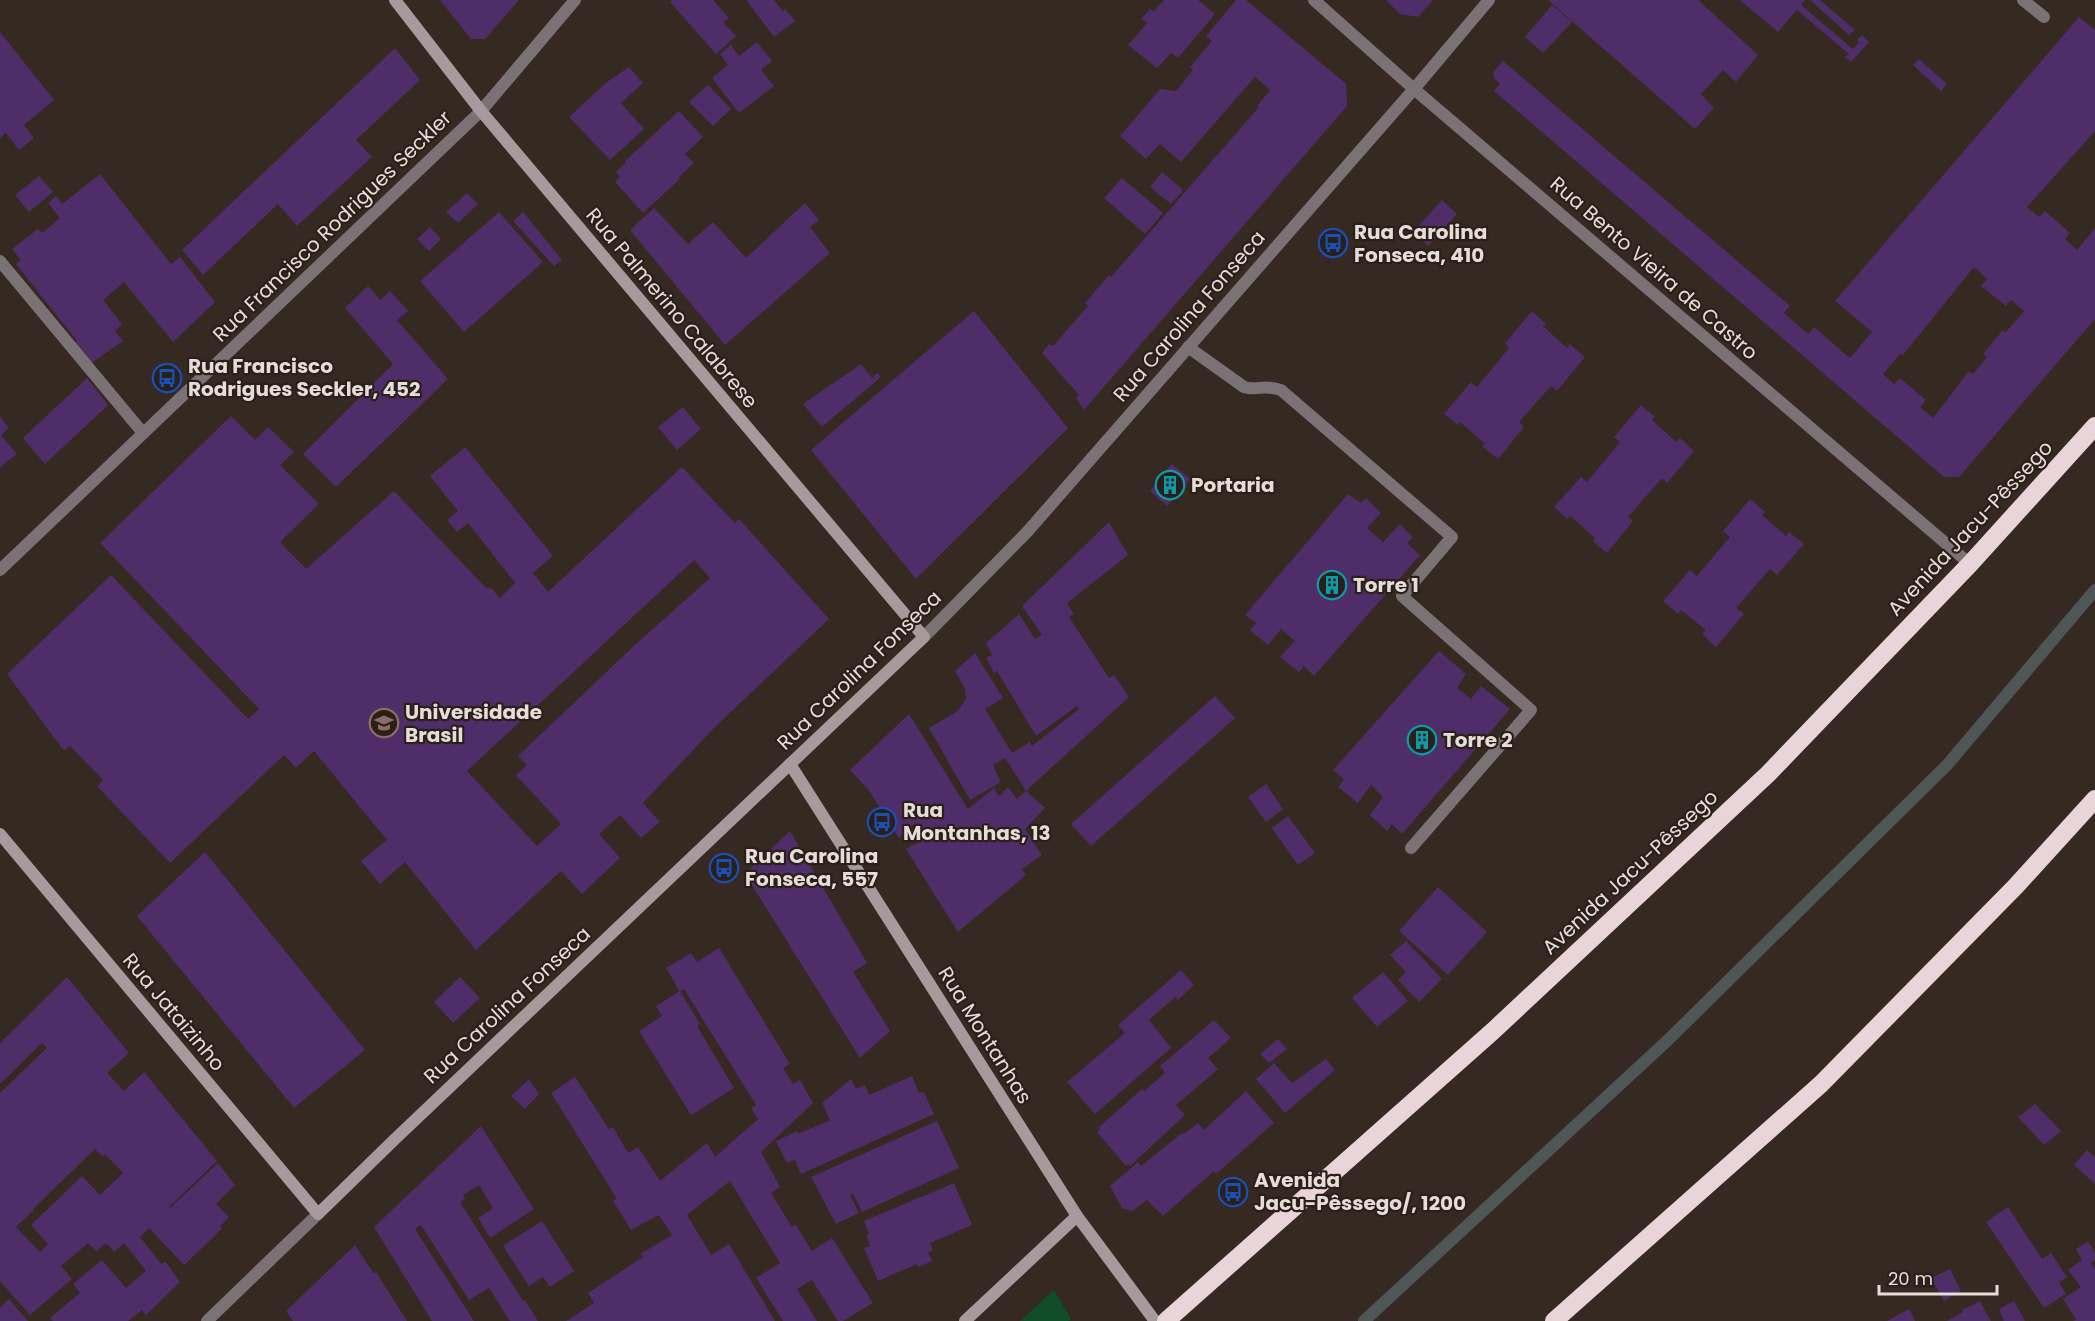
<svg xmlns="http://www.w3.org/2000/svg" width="2095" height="1321" font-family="Poppins,sans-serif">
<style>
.green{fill:#104d28}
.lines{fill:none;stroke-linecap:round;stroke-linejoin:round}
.stream{stroke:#4f5756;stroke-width:12}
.building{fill:#4f2d68;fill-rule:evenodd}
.lane{stroke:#7a7274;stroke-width:12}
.street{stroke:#7a7274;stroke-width:12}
.secondary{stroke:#a79a9d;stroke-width:12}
.highway{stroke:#e9d5d9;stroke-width:18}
.labels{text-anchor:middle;stroke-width:4.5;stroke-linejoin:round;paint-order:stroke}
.street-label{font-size:20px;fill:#e6ddd9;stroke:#2b1f19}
.poi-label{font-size:20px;font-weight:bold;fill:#e6ddd9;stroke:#2b1f19;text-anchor:start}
</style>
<rect width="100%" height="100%" fill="#352922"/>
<polygon class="green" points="1054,1290 1071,1319 1068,1321 1020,1321"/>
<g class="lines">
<polyline class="stream" points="1364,1321 1668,1040 1947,765 2095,590"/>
</g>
<g class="building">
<polygon points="440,0 519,0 485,39 471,39"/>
<polygon points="672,0 713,0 729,18 723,22 736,36 716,54 670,2"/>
<polygon points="746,0 774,0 783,11 785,9 795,21 774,37"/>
<polygon points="1164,0 1198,0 1215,14 1178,58 1171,53 1157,68 1128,45 1147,23 1141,19 1150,9 1154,11"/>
<polygon points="1236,0 1246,0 1346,84 1347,106 1084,410 1076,398 1079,395 1042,353 1049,344 1053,346 1088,306 1085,303 1109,275 1111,277 1259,107 1257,106 1270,90 1255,77 1181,162 1160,144 1146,159 1120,136 1160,89 1176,91 1193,70 1190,67 1212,41 1206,36"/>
<polygon points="1386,0 1433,0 1418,17 1400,14"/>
<polygon points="1548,0 1698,0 1758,55 1736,82 1723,70 1701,94 1714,108 1695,129"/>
<polygon points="1740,0 1805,0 1801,5 1853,49 1859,43 1857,40 1862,35 1869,42 1851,62 1845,57 1849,54 1797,10 1778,32"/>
<polygon points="1810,0 1820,0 1855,30 1849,35"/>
<polygon points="1552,5 1572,22 1543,53 1525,37"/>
<path d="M2079,17l16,13v101l-68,76 12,10 6,-6 25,22 -5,6 12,11 18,-22v91l-136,158h-15l-450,-386 6,-7 -6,-6v-7l9,-10 287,245 -6,7 24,21 6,-7 36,31 22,-26 -37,-31zM1974,267l13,12 -6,7 25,20 5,-6 13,11 -19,22 -2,-3 -20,24 4,3 -14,17 -4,-3 -36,47 -13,-11 6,-7 -26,-22 -6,6 -11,-10 17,-20 3,1z"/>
<polygon points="0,32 54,100 24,125 34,138 19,150 6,133 0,138"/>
<polygon points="757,42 772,61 761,70 774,86 739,113 712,78 728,65 720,54 731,45 739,56"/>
<polygon points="395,48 420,80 356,140 372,157 297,226 278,204 203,275 182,250"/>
<polygon points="1919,59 1947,84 1941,91 1913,65"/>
<polygon points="629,67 643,83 621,103 644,129 610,160 569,117 607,82"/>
<polygon points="708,85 731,109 713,126 689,102"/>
<polygon points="679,111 703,137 685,154 694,163 679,177 680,179 643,213 615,182 620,177 616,172 626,162 625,161"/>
<polygon points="1162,172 1183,190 1171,204 1150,187"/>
<polygon points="100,174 171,264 180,257 215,302 173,342 124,282 103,300 122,324 115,331 123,341 90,364 74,344 77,341 16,264 21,260 12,249 38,229 42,233 60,218 48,203 56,196 62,204"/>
<polygon points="39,176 53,192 29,212 15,195"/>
<polygon points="1122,178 1163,213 1145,234 1104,198"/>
<polygon points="467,193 478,204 458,223 446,212"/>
<polygon points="1442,200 1457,214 1428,246 1413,232"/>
<polygon points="805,203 819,220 810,227 830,253 725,345 630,230 654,208 688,244 713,222 746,258"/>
<polygon points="499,212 543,262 464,332 420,281"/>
<polygon points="523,212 562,260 554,266 513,221"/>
<polygon points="430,227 441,239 429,251 417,239"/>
<polygon points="368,286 380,300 390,291 408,311 397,320 448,379 336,487 303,454 393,364 345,308"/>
<polygon points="974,311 1068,428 916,579 811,450"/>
<polygon points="1532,311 1546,324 1543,326 1567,348 1570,344 1585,357 1557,391 1551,386 1519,422 1524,427 1498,459 1482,446 1485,444 1460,422 1458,425 1444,414 1471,382 1477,387 1509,348 1505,343"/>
<polygon points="861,364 872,378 877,373 881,377 822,427 803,404"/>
<polygon points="87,378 108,405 45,464 23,438"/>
<polygon points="1641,405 1655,417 1652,420 1676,442 1680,438 1694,451 1667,483 1662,478 1628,517 1633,521 1607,553 1593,541 1595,538 1570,516 1567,519 1554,507 1581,477 1587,482 1620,442 1614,437"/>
<polygon points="683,407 701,429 677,450 658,427"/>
<polygon points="0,416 9,428 1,435 17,454 0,467"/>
<path d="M231,416l24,24 13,-13 26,25 -14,13 39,39 -39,38 26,27 88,-78 93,98 3,-2 10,11 15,-15 -47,-60 -11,9 -10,-12 11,-9 -28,-35 35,-29 88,109 -20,17 15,19 134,-125 53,56 4,-4 90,100 -115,109 -71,75 17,19 -19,16 -21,-23 -21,19 21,24 -38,36 -21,-23 -85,79 -71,-88 -25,22 -19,-23 26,-21 -73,-89 -18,17 -12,-13 -114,108 -73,-77 6,-6 -33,-34 -6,5 -57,-77 104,-99 137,144 11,-10 -159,-166zM694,560l16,18 -73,65 -119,113 9,9 -11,10 45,49 -24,22 -70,-75z"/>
<polygon points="1172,464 1190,479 1167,506 1150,491"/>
<polygon points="1348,494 1361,503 1366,498 1381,513 1367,528 1383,542 1400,524 1413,538 1407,543 1420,555 1314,676 1304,666 1299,672 1280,657 1295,641 1281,629 1268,645 1250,630 1256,623 1245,615"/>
<polygon points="1750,499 1765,512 1762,515 1786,536 1789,532 1804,544 1777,575 1770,569 1736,608 1744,614 1716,647 1702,634 1706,630 1681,610 1678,614 1663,601 1690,570 1697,576 1730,537 1723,531"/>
<polygon points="1109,522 1128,555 1067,603 1074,614 1069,617 1109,678 1114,675 1129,697 1026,791 1005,758 993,765 1001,782 970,800 929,728 958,711 966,698 965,689 955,671 975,653 1003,698 985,709 1012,753 1030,742 1032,746 1079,709 1077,706 1036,736 997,671 994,673 986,658 992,655 986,643 1019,614 1035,639 1042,635 1022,606"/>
<polygon points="1439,651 1466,674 1457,688 1471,699 1481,686 1510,709 1402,834 1392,824 1387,831 1370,815 1383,797 1371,785 1358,803 1338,787 1344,779 1333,770"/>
<polygon points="1215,696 1235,718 1091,846 1071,824"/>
<polygon points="909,714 968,809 994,788 999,796 1008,787 1017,799 1026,791 1045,808 1025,829 1042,855 1022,869 1026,875 958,932 906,849 924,839 915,823 899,838 868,789 850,770"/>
<polygon points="1266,784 1283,809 1266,822 1248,797"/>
<polygon points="1288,816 1315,853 1298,865 1272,828"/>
<polygon points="790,831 867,963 853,972 890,1031 860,1058 745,874"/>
<polygon points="205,852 365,1050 294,1108 137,916"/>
<polygon points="1438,887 1487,932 1448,975 1399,931"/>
<polygon points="1406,941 1442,979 1419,1002 1398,980 1406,972 1390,955"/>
<polygon points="719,948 790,1064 783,1068 793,1084 800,1080 813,1103 761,1152 780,1187 771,1193 792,1227 796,1225 812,1251 832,1238 873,1303 843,1321 838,1321 812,1280 797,1289 817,1321 783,1321 756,1278 780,1263 730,1181 687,1215 711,1255 729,1244 775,1321 566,1321 594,1303 588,1293 643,1257 640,1254 672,1235 659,1215 631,1230 613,1201 617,1199 551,1093 575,1077 609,1129 613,1127 628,1153 638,1147 660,1181 707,1143 715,1157 758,1119 751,1108 756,1105 684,989 680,992 666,968 691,953 697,962"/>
<polygon points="1181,970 1194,985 1178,1000 1175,997 1149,1020 1171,1048 1095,1114 1067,1082 1125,1033 1118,1025"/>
<polygon points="1383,972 1408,1001 1377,1027 1352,998"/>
<path d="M67,977l62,76 -22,20 17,18 20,-19 73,89 -48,46 1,1 48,-45 17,22 -19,19 13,13 -9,9 2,3 -38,36 -35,-37 -9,9 21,27 5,-2 14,20 -34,33 -4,-5 -14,11h-75l-3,-3 30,-25 -7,-9 29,-24 24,28 20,-17 -22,-28 -10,9 -8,-9 -10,8 -8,-8 -27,23 11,13 -42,36 -30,-34v-188l47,-45 -5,-5 -42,41v-41zM95,1149l8,8 2,-3 18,19 -23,22 -18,-19 -51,49 17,19 -8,8 -24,-25 18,-17 -1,-1z"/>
<polygon points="460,977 480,998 453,1023 434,1002"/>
<polygon points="680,991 700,1024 697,1026 734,1088 691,1115 639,1031 662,1016 656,1006"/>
<polygon points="1214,1020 1231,1038 1208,1058 1218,1069 1176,1105 1185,1115 1130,1166 1129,1164 1126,1166 1097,1132 1100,1130 1098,1128 1142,1089 1144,1091 1165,1073 1160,1066"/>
<polygon points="1278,1039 1287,1049 1269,1063 1260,1054"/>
<polygon points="1326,1059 1335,1070 1285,1113 1256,1079 1274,1063 1292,1083"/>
<polygon points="912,1076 919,1093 924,1092 934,1114 801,1174 795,1160 787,1163 776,1141 797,1131 798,1134 830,1120 822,1103 851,1079 856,1089 865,1085 869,1095"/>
<polygon points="529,1079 539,1094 525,1109 511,1096"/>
<polygon points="1246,1091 1274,1123 1216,1174 1214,1171 1163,1216 1147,1200 1132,1211 1122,1208 1110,1186 1138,1162 1141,1166 1182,1133 1184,1134 1198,1123 1204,1130"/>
<polygon points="2035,1104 2061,1131 2044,1145 2018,1117"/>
<polygon points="937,1121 959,1168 862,1212 853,1194 850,1195 859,1213 836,1224 811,1177"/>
<polygon points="481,1126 534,1209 490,1238 478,1218 493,1208 479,1185 463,1195 465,1199 460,1202 523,1301 525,1300 538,1321 510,1321 489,1288 469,1300 421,1225 415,1229 474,1321 432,1321 374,1227"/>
<polygon points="2087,1150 2095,1157 2095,1184 2074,1165"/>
<polygon points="954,1183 972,1225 930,1243 933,1250 928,1252 932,1261 918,1267 917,1264 878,1281 864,1248 870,1246 866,1235 869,1234 864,1221"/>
<polygon points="2008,1207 2042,1259 2051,1253 2067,1277 2059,1282 2066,1294 2044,1308 1986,1222"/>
<polygon points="542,1221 574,1271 550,1287 543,1277 529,1286 503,1246"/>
<polygon points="2088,1241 2095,1253 2095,1260 2091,1263 2095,1269 2095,1321 2073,1321 2076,1319 2063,1299 2081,1287 2068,1270 2082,1260 2076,1249"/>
<polygon points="355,1245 374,1274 376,1272 407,1321 293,1321 286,1311"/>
<polygon points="1950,1269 1961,1291 1944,1301 1931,1278"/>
<polygon points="9,1299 28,1321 0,1321 0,1307"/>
<polygon points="1980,1301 1991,1321 1947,1321 1963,1312 1962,1310"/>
<polygon points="2014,1301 2025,1321 2004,1321 1999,1309"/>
<polygon points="1909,1309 1915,1321 1887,1321"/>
</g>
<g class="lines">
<g class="lane">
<polyline points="2023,0 2044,17"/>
<path d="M1188,347l56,40c12,4 21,-3 37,3l171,147 -50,59 129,114 -120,138"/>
</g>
<g class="street">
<polyline points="1314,0 1414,89 1970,564"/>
<polyline points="0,261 143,433"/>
<polyline points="0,570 481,111 575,0"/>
<polyline points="924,637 1028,531 1414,89 1489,0"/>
<polyline points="207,1321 318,1214"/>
</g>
<g class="secondary">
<polyline points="790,764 1077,1216 1155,1321"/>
<polyline points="0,834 318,1214 395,1139 924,637 481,111 395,0"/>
<polyline points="965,1321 1077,1216"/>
</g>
<g class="highway">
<polyline points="1166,1321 1493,1031 1768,774 1970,564 2095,426"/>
<polyline points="1554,1321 1821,1084 2015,887 2095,799"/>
</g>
</g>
<defs>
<g id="bus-ring" transform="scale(1.5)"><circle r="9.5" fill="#2b1f19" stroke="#1a4fb4" stroke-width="1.5"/><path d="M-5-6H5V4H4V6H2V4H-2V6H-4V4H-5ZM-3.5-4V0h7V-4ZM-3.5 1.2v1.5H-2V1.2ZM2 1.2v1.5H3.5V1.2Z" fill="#1a4fb4"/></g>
<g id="building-ring" transform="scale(1.5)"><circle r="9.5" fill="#2b1f19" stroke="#0f9aa8" stroke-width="1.5"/><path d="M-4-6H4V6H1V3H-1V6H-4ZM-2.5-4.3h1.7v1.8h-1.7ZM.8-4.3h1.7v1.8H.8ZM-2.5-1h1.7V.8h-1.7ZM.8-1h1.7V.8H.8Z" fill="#0f9aa8"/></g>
<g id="university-ring" transform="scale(1.5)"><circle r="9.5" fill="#2b1f19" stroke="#8d6e63" stroke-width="1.5"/><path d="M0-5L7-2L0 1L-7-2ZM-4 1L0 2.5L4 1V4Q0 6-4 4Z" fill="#8d6e63"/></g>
</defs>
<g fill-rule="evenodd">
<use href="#bus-ring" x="1333" y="243"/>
<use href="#bus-ring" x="167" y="378"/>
<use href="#building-ring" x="1170" y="485"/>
<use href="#building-ring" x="1332" y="585"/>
<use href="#university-ring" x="384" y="723"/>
<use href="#building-ring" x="1422" y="740"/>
<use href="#bus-ring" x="882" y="822"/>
<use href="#bus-ring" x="724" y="868"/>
<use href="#bus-ring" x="1233" y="1192"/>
</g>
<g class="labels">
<g class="street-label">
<text transform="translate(332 226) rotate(-44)" y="7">Rua Francisco Rodrigues Seckler</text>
<text transform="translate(1654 268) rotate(41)" y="7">Rua Bento Vieira de Castro</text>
<text transform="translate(672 308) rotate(50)" y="7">Rua Palmerino Calabrese</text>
<text transform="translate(1189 316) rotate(-49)" y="7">Rua Carolina Fonseca</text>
<text transform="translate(1970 528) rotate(-47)" y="7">Avenida Jacu-Pêssego</text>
<text transform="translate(859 670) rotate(-44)" y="7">Rua Carolina Fonseca</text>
<text transform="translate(1630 872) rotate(-43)" y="7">Avenida Jacu-Pêssego</text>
<text transform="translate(507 1005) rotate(-43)" y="7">Rua Carolina Fonseca</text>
<text transform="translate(174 1012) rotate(50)" y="7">Rua Jataizinho</text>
<text transform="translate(985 1035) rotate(58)" y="7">Rua Montanhas</text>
</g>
<g class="poi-label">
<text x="1354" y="239">Rua Carolina<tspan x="1354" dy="23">Fonseca, 410</tspan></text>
<text x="188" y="373">Rua Francisco<tspan x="188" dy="23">Rodrigues Seckler, 452</tspan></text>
<text x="1191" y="492">Portaria</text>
<text x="1353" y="592">Torre 1</text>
<text x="405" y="719">Universidade<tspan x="405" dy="23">Brasil</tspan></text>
<text x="1443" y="747">Torre 2</text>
<text x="903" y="817">Rua<tspan x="903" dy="23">Montanhas, 13</tspan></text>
<text x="745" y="863">Rua Carolina<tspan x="745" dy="23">Fonseca, 557</tspan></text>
<text x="1254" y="1187">Avenida<tspan x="1254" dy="23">Jacu-Pêssego/, 1200</tspan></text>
</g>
</g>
<path d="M1879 1285v9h118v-9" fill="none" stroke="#e6ddd9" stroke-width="3"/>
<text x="1888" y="1285" font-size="18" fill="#e6ddd9" stroke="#2b1f19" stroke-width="4.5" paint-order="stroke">20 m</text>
</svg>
